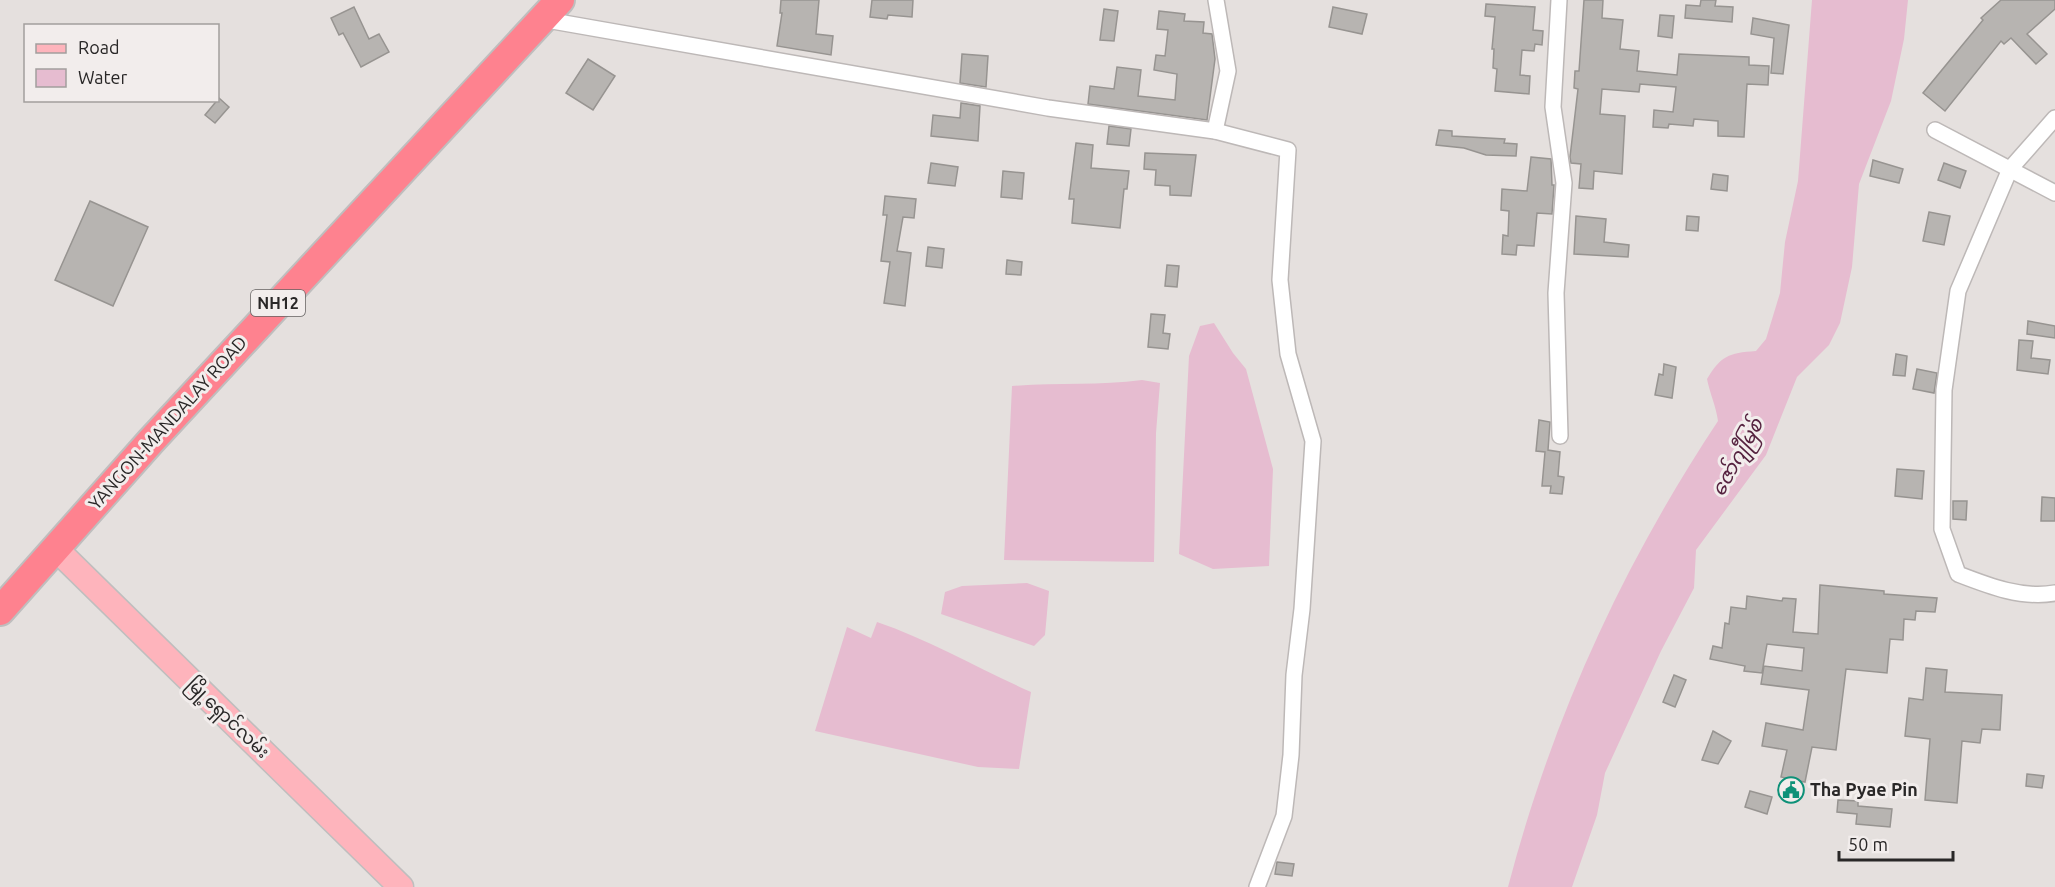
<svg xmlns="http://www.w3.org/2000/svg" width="2055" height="887" font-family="Ubuntu,'Noto Sans Myanmar',sans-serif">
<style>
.water{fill:#e6bcd0}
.building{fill:#b7b4b1;stroke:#979491;stroke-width:1.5}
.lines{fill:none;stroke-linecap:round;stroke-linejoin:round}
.street-casing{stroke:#bdb8b7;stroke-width:18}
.primary-casing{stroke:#bfbebe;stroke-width:27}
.highway-casing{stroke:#bfbebe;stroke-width:32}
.street{stroke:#fff;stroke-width:15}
.primary{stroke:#feb4bc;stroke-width:24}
.highway{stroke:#fe828f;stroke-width:28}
.labels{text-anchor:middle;stroke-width:6;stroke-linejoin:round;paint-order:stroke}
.shield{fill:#f2edec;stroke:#656262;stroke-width:1.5}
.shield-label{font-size:16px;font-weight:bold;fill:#292727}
.street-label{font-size:18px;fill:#292727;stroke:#f2edec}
.poi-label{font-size:18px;font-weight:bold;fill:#292727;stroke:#f2edec;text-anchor:start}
.water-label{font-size:20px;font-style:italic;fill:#562340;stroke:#f2edec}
</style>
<rect width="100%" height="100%" fill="#e5e0de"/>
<g class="water">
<path d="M1812,0h96l-4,39 -13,62 -32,83 -7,83 -12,56 -11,22 -32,32 -31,78 -70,95 -2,38 -33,63 -56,122 -8,42 -25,72h-64c44,-168 114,-321 210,-466 -2,-15 -8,-27 -11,-42 14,-23 21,-26 49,-28l10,-12 14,-46 5,-51 13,-61z"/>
<polygon points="1214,323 1233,353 1246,369 1273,469 1269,566 1213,569 1179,554 1189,356 1200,326"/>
<path d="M1142,380l18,3 -4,50 -2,129 -150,-2 8,-174c44,-4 87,0 130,-6z"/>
<polygon points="1027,583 1049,591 1045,635 1034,646 941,614 945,592 962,586"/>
<path d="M877,622c53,18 102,47 154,70l-12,77 -41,-2 -163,-36 32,-104 24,11z"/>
</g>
<g class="building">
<polygon points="781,0 819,0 816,34 833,36 831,55 777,46 782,13 780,13"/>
<polygon points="872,0 913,0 912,17 888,15 887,19 870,17"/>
<polygon points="1584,0 1603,0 1602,18 1623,20 1620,49 1639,51 1637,71 1677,75 1679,54 1749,57 1749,65 1769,66 1768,85 1747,84 1744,137 1718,136 1718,121 1694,119 1693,126 1669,124 1668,128 1653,127 1654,110 1673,112 1676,87 1640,84 1639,92 1602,89 1600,114 1625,116 1622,174 1594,171 1593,189 1579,188 1581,164 1571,163 1570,157 1578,89 1574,88 1575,71 1579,71"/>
<polygon points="1701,0 1716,0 1715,6 1733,7 1732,22 1685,18 1686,5 1700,6"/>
<polygon points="2001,0 2055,0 2055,9 2027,34 2047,54 2036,64 2011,38 2004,44 2001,41 1945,111 1923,93 1983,20 1981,18"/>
<polygon points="1486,4 1535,7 1533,30 1543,31 1542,45 1535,44 1534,51 1522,50 1520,75 1530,76 1529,94 1495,91 1497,69 1493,68 1494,49 1492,49 1495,17 1485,16"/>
<polygon points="354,7 369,39 379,34 389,52 361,67 343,33 339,35 331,18"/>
<polygon points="1333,7 1367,14 1362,34 1329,27"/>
<polygon points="1104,9 1118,11 1114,41 1100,40"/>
<polygon points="1159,11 1185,14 1184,21 1204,22 1203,33 1212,34 1215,59 1207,120 1088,104 1090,86 1114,89 1117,67 1141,70 1138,96 1175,100 1177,74 1154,70 1156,55 1165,56 1168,30 1157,29"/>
<polygon points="1660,15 1674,16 1672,38 1658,36"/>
<polygon points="1753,18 1789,25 1783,74 1771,73 1774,38 1751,34"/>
<polygon points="962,54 988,56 986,87 960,83"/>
<polygon points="588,59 615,76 593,110 566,93"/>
<polygon points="219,98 229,107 215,123 205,115"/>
<polygon points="961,103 980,106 978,141 931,136 933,115 960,118"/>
<polygon points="1109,126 1131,129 1129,146 1107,144"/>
<polygon points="1439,130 1452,131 1452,136 1505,139 1504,143 1517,144 1516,156 1486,155 1464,148 1436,145"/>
<polygon points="1076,143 1093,145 1091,168 1129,171 1127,189 1124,189 1120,228 1072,223 1074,199 1069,199"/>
<polygon points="1145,153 1196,155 1191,196 1170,195 1170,186 1155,185 1156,170 1144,169"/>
<polygon points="1531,157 1551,159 1552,185 1554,185 1552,214 1537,213 1534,246 1517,245 1516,255 1502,254 1503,235 1508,236 1509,211 1501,210 1502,189 1527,191"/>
<polygon points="1873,160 1903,169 1899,183 1870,176"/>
<polygon points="931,163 958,167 955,186 928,183"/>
<polygon points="1944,163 1966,171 1960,188 1938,180"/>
<polygon points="1003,171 1024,173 1022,199 1001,197"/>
<polygon points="1713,174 1728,176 1727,191 1711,189"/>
<polygon points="885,196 916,199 914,218 903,217 897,251 911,253 905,306 884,303 890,262 881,261 887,215 883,215"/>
<polygon points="90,201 148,227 113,306 55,280"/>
<polygon points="1929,212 1950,216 1944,245 1923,241"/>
<polygon points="1576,216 1606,219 1604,242 1629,245 1628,257 1574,254"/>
<polygon points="1687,216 1699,217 1698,231 1686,230"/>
<polygon points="928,247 944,249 942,268 926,266"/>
<polygon points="1007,260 1022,262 1021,275 1006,274"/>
<polygon points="1167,265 1179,266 1177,287 1165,286"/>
<polygon points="1151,314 1165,315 1163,333 1170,334 1168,349 1148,347"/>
<polygon points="2028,321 2055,326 2055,338 2027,334"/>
<polygon points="2019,340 2033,341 2031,358 2050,360 2048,374 2017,370"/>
<polygon points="1896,354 1907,356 1905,376 1893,375"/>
<polygon points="1664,364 1676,367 1672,398 1655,395 1659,374 1663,375"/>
<polygon points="1917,369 1937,373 1934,393 1913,389"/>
<polygon points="1539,420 1550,422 1548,450 1560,452 1558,476 1564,477 1562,494 1550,493 1551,486 1542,486 1545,452 1536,451"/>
<polygon points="1897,469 1924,471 1922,499 1895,496"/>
<polygon points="2042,497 2055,498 2055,521 2041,521"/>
<polygon points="1953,501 1967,501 1966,520 1953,519"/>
<polygon points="1820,585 1884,591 1884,594 1937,598 1935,612 1916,611 1915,620 1904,619 1903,640 1890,639 1887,673 1846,669 1836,750 1812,747 1805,782 1781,777 1787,750 1762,746 1766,723 1803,730 1809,690 1761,684 1764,666 1802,671 1804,648 1767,644 1762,673 1744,671 1745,666 1710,659 1713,646 1722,648 1725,623 1729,624 1731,607 1746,609 1747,596 1782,601 1783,598 1796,599 1793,632 1818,634"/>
<polygon points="1926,668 1947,670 1945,692 2002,695 2000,730 1982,729 1980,743 1962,741 1957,803 1925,800 1930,739 1905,736 1909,698 1923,700"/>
<polygon points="1674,675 1686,680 1675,707 1663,702"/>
<polygon points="1713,731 1731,741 1718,764 1702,760"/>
<polygon points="2027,774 2044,776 2042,788 2026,786"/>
<polygon points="1750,791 1772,797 1767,814 1745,807"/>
<polygon points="1838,800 1858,801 1858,806 1892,809 1890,827 1856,824 1857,814 1837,812"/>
<polygon points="1277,862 1294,864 1292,876 1275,874"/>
</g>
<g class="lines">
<g class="street-casing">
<g id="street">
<polyline points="1559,0 1553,107 1564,183 1556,293 1560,436"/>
<polyline points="541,19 1048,108 1215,131 1288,150 1280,280 1288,354 1313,441 1302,609 1294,675 1291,755 1284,816 1257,887"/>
<path d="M2055,118l-45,51 -52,122 -14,99 -2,139 16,45c31,12 64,25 97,19"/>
<polyline points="1935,130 2055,193"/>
<polyline points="1215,131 1228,71 1216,0"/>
</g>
</g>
<g class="primary-casing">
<polyline id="primary" points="55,548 401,887"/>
</g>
<g class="highway-casing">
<polyline id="highway" points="0,611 151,441 560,0"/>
</g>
<use href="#street" class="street"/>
<use href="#primary" class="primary"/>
<use href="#highway" class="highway"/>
</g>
<defs>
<g id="civic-ring" transform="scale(1.35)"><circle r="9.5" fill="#f2edec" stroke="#0e9178" stroke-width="1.5"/><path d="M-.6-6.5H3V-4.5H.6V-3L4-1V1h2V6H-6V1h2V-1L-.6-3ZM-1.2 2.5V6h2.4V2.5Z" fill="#0e9178"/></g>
</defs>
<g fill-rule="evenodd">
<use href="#civic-ring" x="1791" y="790"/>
</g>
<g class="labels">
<rect class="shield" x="251" y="290" width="54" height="26" rx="4.5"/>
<g class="shield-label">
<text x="278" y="309">NH12</text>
</g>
<g class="street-label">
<text transform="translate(168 423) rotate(-48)" y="6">YANGON-MANDALAY ROAD</text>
<text transform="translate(228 718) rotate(44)" y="6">မြို့ရှောင်လမ်း</text>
</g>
<g class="poi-label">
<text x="1810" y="796">Tha Pyae Pin</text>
</g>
<g class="water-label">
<text transform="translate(1737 457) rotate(-61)" y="7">ဇော်ဂျီမြစ်</text>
</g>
</g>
<rect x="24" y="24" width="195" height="78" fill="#f2edec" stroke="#a29e9d" stroke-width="1.5"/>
<rect x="36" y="44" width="30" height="9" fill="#feb4bc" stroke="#a29e9d" stroke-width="1.5"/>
<text x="78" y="54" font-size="18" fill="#292727">Road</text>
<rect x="36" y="69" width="30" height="18" fill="#e6bcd0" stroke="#a29e9d" stroke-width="1.5"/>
<text x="78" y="84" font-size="18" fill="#292727">Water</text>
<path d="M1839 851v9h114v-9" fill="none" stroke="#292727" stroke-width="3"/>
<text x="1848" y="851" font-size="18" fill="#292727" stroke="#f2edec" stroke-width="4.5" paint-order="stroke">50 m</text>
</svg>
